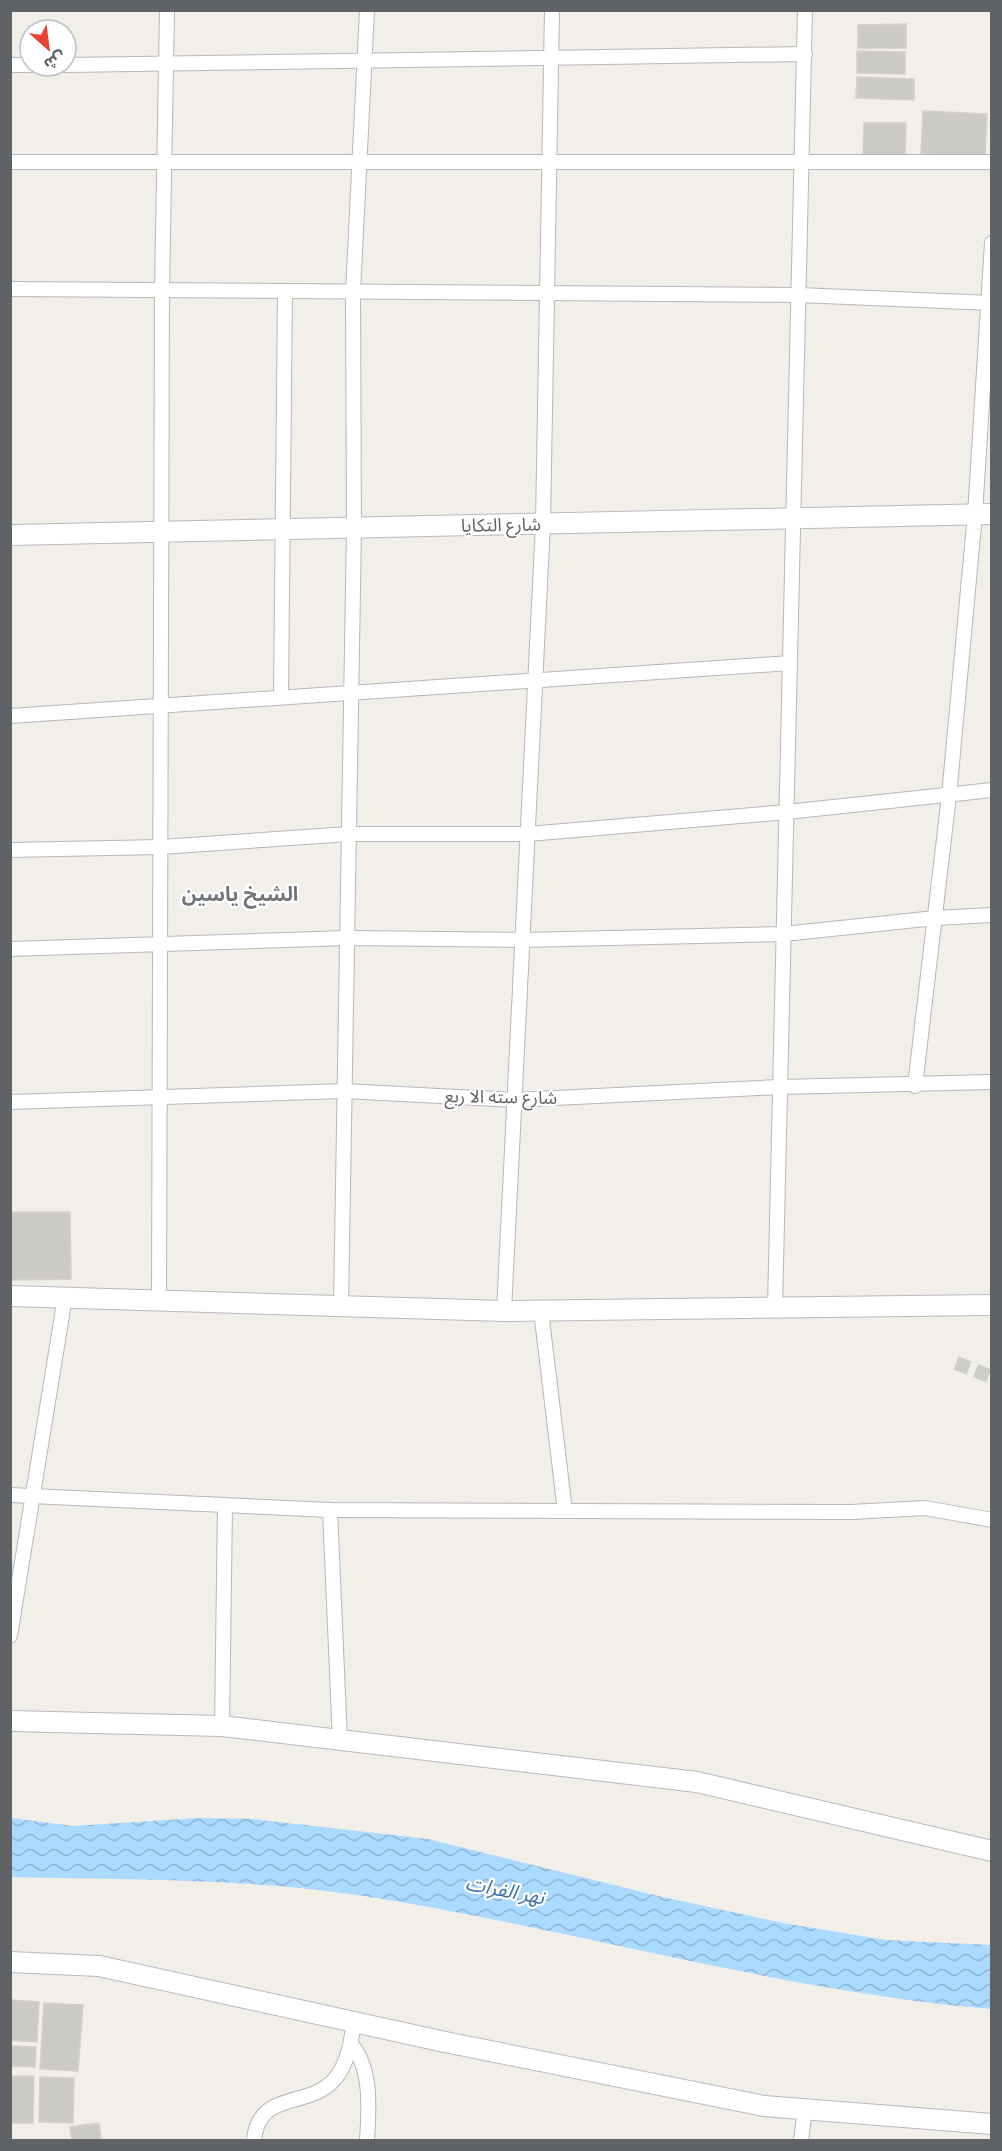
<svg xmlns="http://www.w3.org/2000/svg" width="1002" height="2151" font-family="Karla,'Noto Sans Arabic',sans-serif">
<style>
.water{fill:url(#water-waves)}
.building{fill:#cccac5;stroke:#d6d1c6;stroke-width:1.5}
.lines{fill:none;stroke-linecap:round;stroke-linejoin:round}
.street-tunnel{stroke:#ccccc8;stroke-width:14;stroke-dasharray:14 7;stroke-linecap:butt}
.street-casing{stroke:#b5b8bc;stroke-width:16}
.secondary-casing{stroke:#b6babf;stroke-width:22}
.street{stroke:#fff;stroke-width:14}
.secondary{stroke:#fff;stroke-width:20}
.labels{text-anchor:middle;stroke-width:4.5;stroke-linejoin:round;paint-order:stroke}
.street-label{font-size:18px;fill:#5f6368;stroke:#fff}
.neighbourhood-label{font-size:20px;font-weight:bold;fill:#70757a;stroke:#fff}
.water-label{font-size:20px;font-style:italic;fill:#4174aa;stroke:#fff}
</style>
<defs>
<pattern id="water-waves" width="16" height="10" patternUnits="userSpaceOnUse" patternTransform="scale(1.5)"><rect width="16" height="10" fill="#aadaff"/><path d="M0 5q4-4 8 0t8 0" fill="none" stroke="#8eb4d2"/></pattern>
</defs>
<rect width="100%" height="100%" fill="#f1efe8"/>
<path class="water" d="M11,1818l62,8 125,-8 54,1 176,20 226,56 129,28 103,17 105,5v64c-212,-18 -417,-80 -627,-113 -117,-18 -236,-16 -353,-19z"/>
<g class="building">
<polygon points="906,24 906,48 858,48 858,25"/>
<polygon points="857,51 905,52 905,74 857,73"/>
<polygon points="857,77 914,79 914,100 856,98"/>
<polygon points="923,111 987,114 985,157 921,154"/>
<polygon points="864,123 906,123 905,157 863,157"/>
<polygon points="10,1212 70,1212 71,1279 10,1280"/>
<polygon points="10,2000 39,2002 37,2042 10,2040"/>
<polygon points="44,2003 83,2005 78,2071 40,2069"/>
<polygon points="10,2046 36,2047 35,2067 10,2066"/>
<polygon points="10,2076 34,2076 33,2123 10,2123"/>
<polygon points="40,2077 74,2078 73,2123 39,2122"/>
<polygon points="99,2123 101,2140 72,2140 70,2127"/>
</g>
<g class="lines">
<polyline class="street-tunnel" points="956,1363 992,1377"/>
<g class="street-casing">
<g id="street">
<polyline points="10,65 30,65"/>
<polyline points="66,65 805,54"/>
<polyline points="10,162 992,162"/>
<polyline points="10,289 799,295 992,303"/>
<polyline points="281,697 285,291"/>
<polyline points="10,716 790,663"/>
<polyline points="10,850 161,847 349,834 528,834 787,812 992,790"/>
<polyline points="10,949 347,938 522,940 784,934 935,918 992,915"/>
<polyline points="915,1086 949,796 975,514 992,243"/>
<polyline points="10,1102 344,1091 515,1100 780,1087 992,1082"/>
<polyline points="159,1301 162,290 167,10"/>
<polyline points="341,1306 354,528 353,292 367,10"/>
<polyline points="775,1308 805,10"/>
<polyline points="504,1311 543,524 552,10"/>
<polyline points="541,1311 565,1511"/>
<polyline points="10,1495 330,1510 851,1512 925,1508 992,1520"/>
<polyline points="330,1510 340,1741"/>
<polyline points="10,1636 65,1297"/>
<polyline points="222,1726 225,1505"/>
<path d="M351,2044c21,24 18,65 16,96"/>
<path d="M254,2140c5,-50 53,-31 80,-60 14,-16 17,-38 20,-58"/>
<polyline points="801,2140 805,2110"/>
</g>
</g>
<g class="secondary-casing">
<g id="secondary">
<polyline points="10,535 992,514"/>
<polyline points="10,1296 504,1311 992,1305"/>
<polyline points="10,1721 222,1726 697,1782 992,1851"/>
<polyline points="10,1962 99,1966 445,2042 764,2106 992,2124"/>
</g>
</g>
<use href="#street" class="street"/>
<use href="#secondary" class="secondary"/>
</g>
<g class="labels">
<g class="street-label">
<text transform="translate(501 525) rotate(-1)" y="6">شارع التكايا</text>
<text transform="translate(501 1097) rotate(1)" y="6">شارع سته الا ربع</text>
</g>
<g class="neighbourhood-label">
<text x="240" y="901">الشيخ ياسين</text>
</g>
<g class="water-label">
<text transform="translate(505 1890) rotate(11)" y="7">نهر الفرات</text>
</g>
</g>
<rect width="1002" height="2151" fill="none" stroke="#5f6368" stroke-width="24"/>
<g transform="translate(48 48) rotate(152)"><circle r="28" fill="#ffffff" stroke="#bfc1c3" stroke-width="1.5"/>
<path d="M0-4.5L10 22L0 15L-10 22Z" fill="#ea4335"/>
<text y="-9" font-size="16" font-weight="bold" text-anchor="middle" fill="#5f6368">ش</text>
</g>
</svg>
